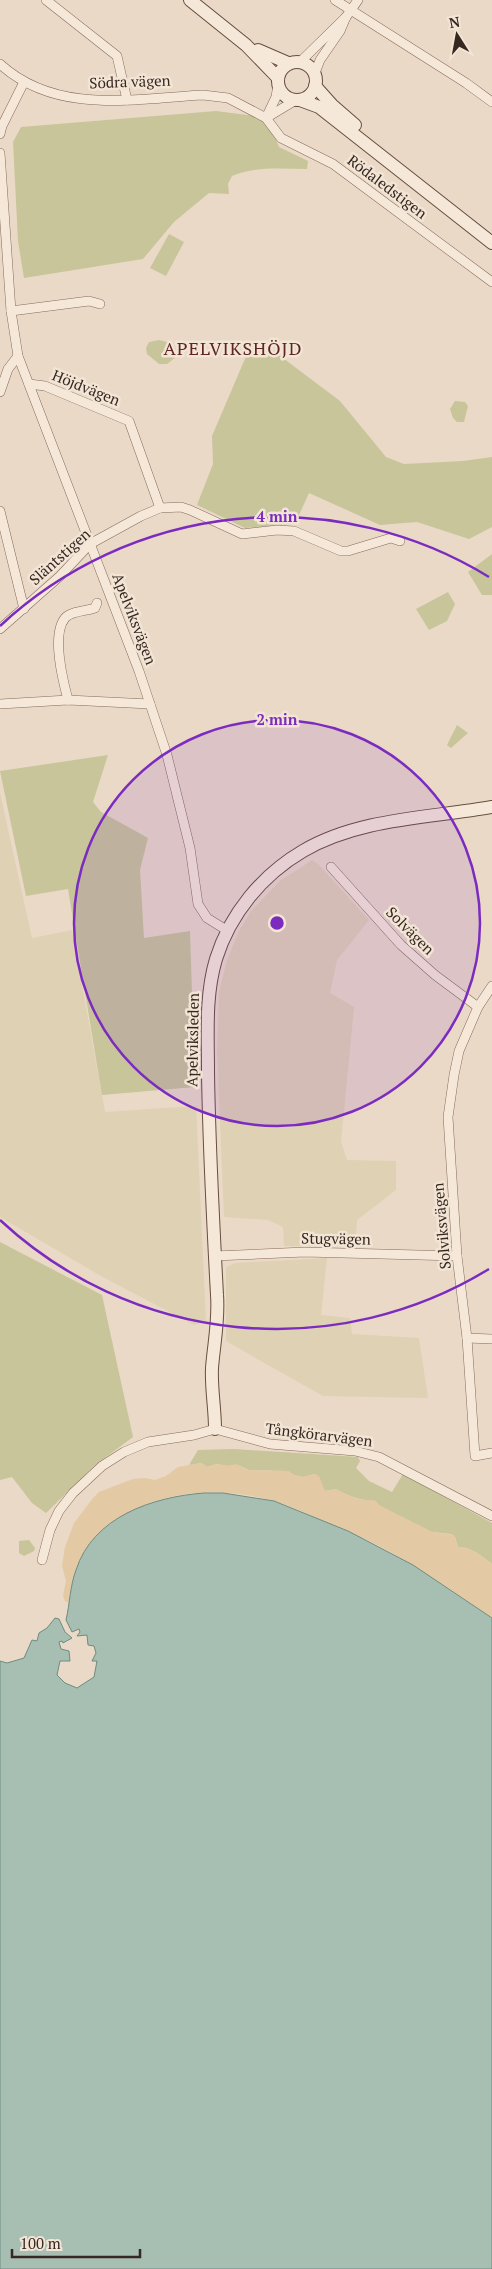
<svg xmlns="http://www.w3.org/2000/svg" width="492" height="2269" font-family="'PT Serif',serif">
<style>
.farmland{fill:#dfd1b4}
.green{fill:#c8c59b}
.sand{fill:#e4c9a5}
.water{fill:#a7beb3;stroke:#6e8c80}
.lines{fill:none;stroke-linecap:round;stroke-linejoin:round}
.street-casing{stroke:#846b5d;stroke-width:10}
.secondary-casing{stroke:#664d40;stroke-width:14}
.street{stroke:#f6e8d8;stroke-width:9}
.secondary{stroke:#f6e8d8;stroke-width:12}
.ring{fill:none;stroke:#7b2cbf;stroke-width:2.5}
.labels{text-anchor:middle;stroke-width:5;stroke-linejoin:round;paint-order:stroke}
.street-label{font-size:15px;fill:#362720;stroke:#f2e5d5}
.quarter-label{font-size:18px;letter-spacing:1px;fill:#5e2523;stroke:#f2e5d5}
.centre{fill:#7b2cbf;stroke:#f2e5d5;stroke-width:2.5}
.ring-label{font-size:15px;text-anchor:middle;font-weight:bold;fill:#7b2cbf;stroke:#f2e5d5;stroke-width:5;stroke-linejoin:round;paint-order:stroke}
</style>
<rect width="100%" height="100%" fill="#ead9c6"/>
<g class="farmland">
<polygon points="0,793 32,938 72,930 105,1112 196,1106 206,1321 194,1325 101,1276 0,1217"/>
<polygon points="312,860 318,864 369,920 337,960 330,993 354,1007 341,1142 347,1160 396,1161 396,1190 357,1220 355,1245 284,1246 283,1227 268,1220 224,1217 217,1050 219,992 227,960 239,931 251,911 280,881"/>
<polygon points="327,1258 321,1315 350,1318 352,1334 419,1338 428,1398 323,1396 226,1341 226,1268 234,1263"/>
</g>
<g class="green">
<path d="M216,111l39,5 16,12 8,19 29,14 -1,8c-26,0 -51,-3 -75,7l-4,8 1,10 -20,-1 -35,29 -31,37 -119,19 -6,-37 -5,-99 8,-15z"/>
<polygon points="169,234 184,242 166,276 150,268"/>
<polygon points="159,340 167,342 175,348 176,357 167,364 159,364 147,354 146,348 149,342"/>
<polygon points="253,340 263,343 340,401 386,457 404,464 463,461 492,457 492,527 469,539 417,522 380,525 309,493 295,524 245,528 197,505 213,464 212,436"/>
<polygon points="455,401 465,402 468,406 464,422 457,422 453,418 450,409"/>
<polygon points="492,554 492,595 482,595 468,572"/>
<polygon points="448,592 455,604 447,621 429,630 416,609"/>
<polygon points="457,725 468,733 451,748 447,745"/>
<polygon points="108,755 93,802 101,812 148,838 140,870 144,938 190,931 195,1087 102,1095 68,889 26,896 0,771"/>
<polygon points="0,1242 102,1295 133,1437 94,1466 46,1513 32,1503 12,1477 0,1480"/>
<path d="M234,1449l124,8 2,4 -4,7 13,13 23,11 11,-18 89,49v41c-9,-7 -22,-18 -34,-17l-3,-10 -4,-3 -19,-2 -52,-26 -5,-5c-12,0 -28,-5 -39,-12l-11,2 -10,-17 -12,3 -9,-2 -6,-4 -39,-1 -11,-5 -10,1 -11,-2 -10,3 -6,-4 -12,2 9,-15z"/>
<polygon points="29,1540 35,1548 34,1551 24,1556 19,1553 19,1541"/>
</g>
<path class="sand" d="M201,1463l6,4 10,-3 11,2 8,-2 13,6 39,1 6,4 9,2 12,-3 4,2 6,15 11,-2c10,6 27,13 38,11l6,6 52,26 22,3 4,12c12,-1 24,10 34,17v54c-36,-25 -73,-51 -111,-71 -17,-9 -35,-16 -52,-23 -13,-6 -25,-12 -38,-17 -46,-18 -104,-20 -149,-1 -51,22 -62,44 -73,97l-4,-2 -2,-5 3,-15 -4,-15 3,-19 9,-24 19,-25 6,-6 34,-13 12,-1 10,2 11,-4 12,-9z"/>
<path class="water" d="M204,1493h19l51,8 74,30 65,34 79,53v651h-492v-608l7,2 17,-5 8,-18 5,1 2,-8 8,-5 8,-10 4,1 6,13 7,6 -9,5 -1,-2 -3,1 2,7 8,2 1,10h-10l-3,14 8,8 12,5 17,-11 3,-16h-5l4,-8 -2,-7 -6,-1 -1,-10 -10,1 3,-4 -1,-3 -7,3 -6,-12c4,-17 4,-34 10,-50 17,-53 76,-73 128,-77z"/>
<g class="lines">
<g class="street-casing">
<g id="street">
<polyline points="46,0 117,56 127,100"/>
<polyline points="335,0 466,83 492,102"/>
<polyline points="300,62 346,17"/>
<path d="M0,64c56,51 134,35 203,31l25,3 38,20 15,20 52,26 159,118"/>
<polyline points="315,73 320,60 340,31 346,17 358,0"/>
<polyline points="266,118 276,97 278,84"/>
<polyline points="266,118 296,100"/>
<polyline points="0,134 2,126 24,82"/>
<polyline points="0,153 11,311 18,356 139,671 167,755 190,848 198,904 207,918 228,931"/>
<polyline points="11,311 89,301 100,304"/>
<polyline points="29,384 45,386 129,421 160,508"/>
<polyline points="0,392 8,369 18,356"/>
<polyline points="0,511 24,609"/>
<polyline points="0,629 60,576 90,544 141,516 160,508 181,507 190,510 242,534 277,530 294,531 341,551 348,551 391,538 400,541"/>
<path d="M68,700c-5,-19 -17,-65 -3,-82 6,-7 22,-7 30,-10l2,-5"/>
<polyline points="0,704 68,700 150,704"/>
<polyline points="331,867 401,945 435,975 478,1007"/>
<polyline points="492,986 478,1007 459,1051 454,1075 448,1117 457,1256 467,1338 475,1456 492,1453"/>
<polyline points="214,1256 305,1252 457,1256"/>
<polyline points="467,1338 492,1339"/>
<polyline points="42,1560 50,1530 59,1511 73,1493 102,1466 124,1452 148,1442 194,1435 215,1429 270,1444 355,1451 379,1457 492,1516"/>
</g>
</g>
<g class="secondary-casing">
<g id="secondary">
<polyline points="190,0 246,45 278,78"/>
<polyline points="258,50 288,63"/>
<circle cx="297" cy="81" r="19"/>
<polyline points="315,86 332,105 355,125"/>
<polyline points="300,100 319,107 492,243"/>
<path d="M215,1429c0,-21 -4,-41 -3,-61 2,-25 7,-48 5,-73 -4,-74 -8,-149 -9,-223 0,-38 -3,-76 8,-113 14,-45 46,-84 87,-108 56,-33 127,-33 189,-44"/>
</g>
</g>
<use href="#street" class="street"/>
<use href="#secondary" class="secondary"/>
</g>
<circle cx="277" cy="923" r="203" fill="#7b2cbf" fill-opacity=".12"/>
<g class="ring">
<circle cx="277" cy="923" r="203"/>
<path d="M489 1269A406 406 0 0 1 0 1220M0 626A406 406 0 0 1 489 577"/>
</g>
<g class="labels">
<g class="street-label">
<text transform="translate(130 82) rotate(-2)" y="5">Södra vägen</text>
<text transform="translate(387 187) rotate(37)" y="5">Rödaledstigen</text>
<text transform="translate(86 388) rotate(22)" y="5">Höjdvägen</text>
<text transform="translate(60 557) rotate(-42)" y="5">Släntstigen</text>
<text transform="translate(134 619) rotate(69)" y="5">Apelviksvägen</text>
<text transform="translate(410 931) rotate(45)" y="5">Solvägen</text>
<text transform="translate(193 1040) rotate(-89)" y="5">Apelviksleden</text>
<text transform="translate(442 1226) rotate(-95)" y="5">Solviksvägen</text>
<text transform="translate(336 1239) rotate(1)" y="5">Stugvägen</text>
<text transform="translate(319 1435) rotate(7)" y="5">Tångkörarvägen</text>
</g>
<g class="quarter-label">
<text x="233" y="355">APELVIKSHÖJD</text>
</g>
</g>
<circle cx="277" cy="923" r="8" class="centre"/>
<g class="ring-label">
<text x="277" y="522">4 min</text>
<text x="277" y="725">2 min</text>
</g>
<g transform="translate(457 35) rotate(349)" stroke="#f2e5d5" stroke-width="4" paint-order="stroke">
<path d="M0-4L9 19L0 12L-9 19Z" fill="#362720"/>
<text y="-8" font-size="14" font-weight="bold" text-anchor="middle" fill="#362720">N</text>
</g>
<path d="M12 2249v8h128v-8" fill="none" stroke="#362720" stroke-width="2.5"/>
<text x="20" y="2249" font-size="15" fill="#362720" stroke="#f2e5d5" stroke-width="4" paint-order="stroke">100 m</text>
</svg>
